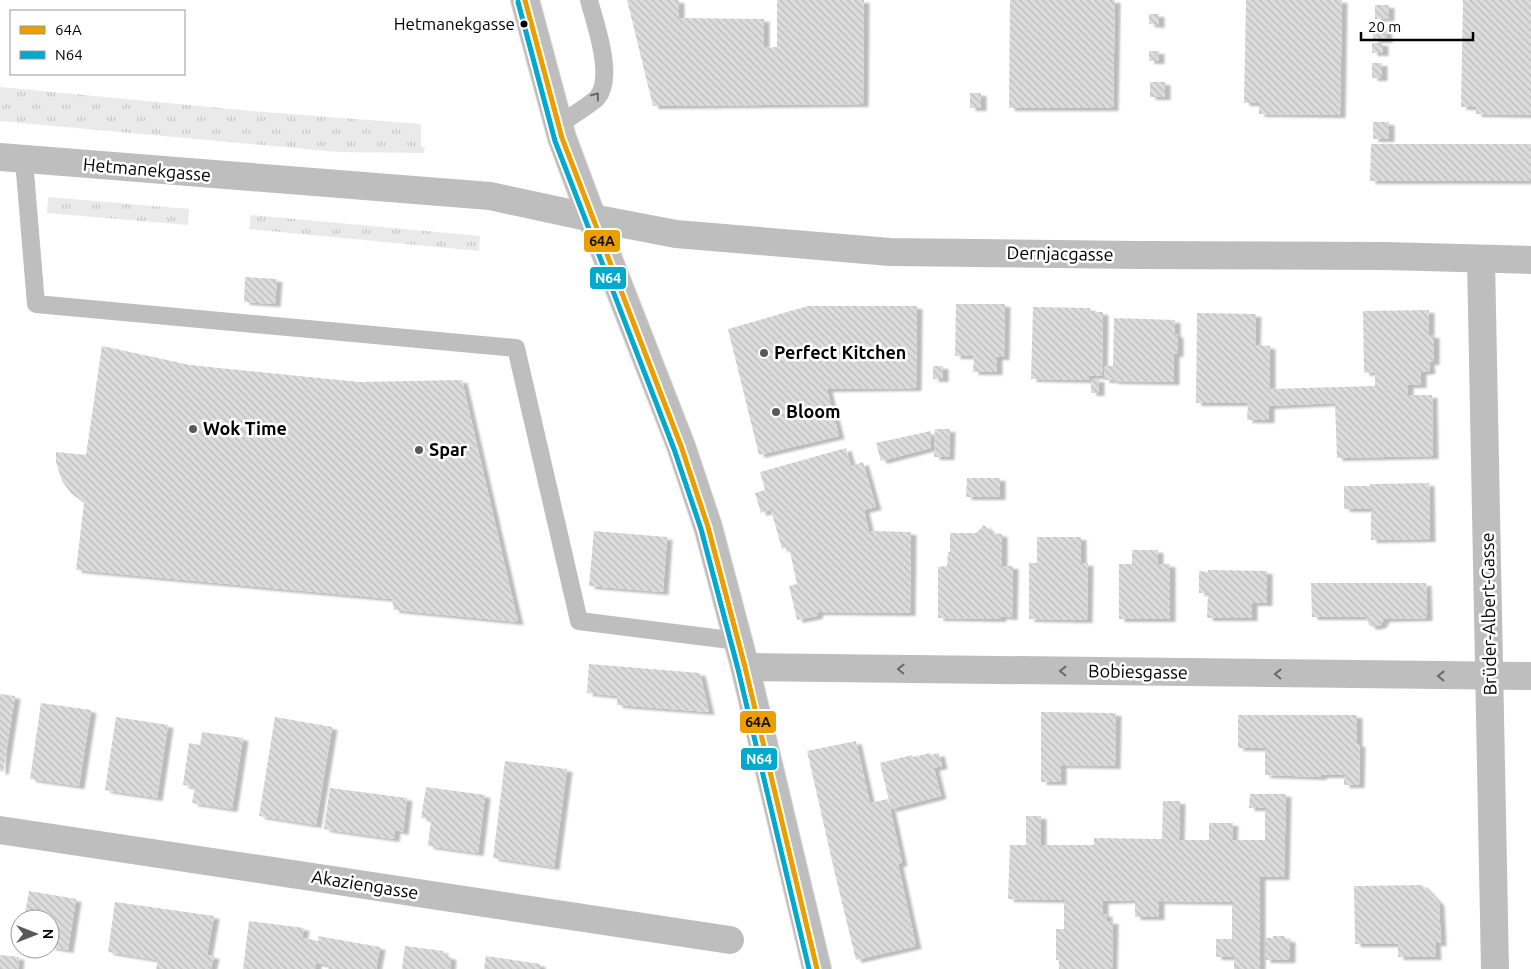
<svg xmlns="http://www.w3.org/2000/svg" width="1531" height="969" font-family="Ubuntu,sans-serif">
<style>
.grass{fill:url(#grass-tufts)}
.building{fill:url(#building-back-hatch);filter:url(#shadow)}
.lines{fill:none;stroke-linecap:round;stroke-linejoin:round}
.primary-casing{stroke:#dbdbdb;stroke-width:30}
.service{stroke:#bebebe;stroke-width:18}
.minor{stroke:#bebebe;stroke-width:28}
.primary{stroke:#bdbdbd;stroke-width:28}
.bus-1-casing{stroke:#fff;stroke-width:9}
.bus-2-casing{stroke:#fff;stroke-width:9}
.bus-1{stroke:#eb9e00;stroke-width:5}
.bus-2{stroke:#00a9ce;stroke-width:5}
.oneway{stroke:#686868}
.bus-dot{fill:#000;stroke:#fff;stroke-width:2}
.poi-dot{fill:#595959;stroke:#fff;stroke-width:2}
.labels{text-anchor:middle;stroke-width:5;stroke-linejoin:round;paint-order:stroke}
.bus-label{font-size:17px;fill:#000;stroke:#fff;text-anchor:end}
.street-label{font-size:18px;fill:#000;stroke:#fff}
.poi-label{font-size:18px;font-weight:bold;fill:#000;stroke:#fff;text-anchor:start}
.line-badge{stroke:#fff;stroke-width:2}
.badge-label{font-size:14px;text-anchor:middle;font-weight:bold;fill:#fff}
.pale-badge-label{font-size:14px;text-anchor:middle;font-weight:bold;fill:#111}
</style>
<defs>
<pattern id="grass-tufts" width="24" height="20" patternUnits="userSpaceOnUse" patternTransform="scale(1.25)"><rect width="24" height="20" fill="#eaeaea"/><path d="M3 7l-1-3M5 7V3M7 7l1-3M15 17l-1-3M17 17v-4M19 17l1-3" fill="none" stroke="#c7c7c7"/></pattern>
<pattern id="building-back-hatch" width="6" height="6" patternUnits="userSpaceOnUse" patternTransform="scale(1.25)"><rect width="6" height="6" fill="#dcdcdc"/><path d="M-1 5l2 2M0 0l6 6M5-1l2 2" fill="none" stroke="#bbb"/></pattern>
<filter id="shadow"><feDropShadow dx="5.5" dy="3" stdDeviation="1" flood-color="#0004"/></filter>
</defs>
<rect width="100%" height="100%" fill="#fff"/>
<g class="grass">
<polygon points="0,87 252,111 421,124 421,147 425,147 424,153 338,152 0,121"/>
<polygon points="48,197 189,209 188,225 47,213"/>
<polygon points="251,215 480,236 479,251 249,229"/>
</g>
<g class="building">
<polygon points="627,0 679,0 679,18 764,19 764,48 777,47 777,0 864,0 863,104 653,106"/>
<polygon points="1010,0 1115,0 1113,108 1009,108"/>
<polygon points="1246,0 1342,0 1340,115 1259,114 1259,103 1244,103"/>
<polygon points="1463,0 1531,0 1531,115 1476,114 1476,107 1461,107"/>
<polygon points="1375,5 1389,5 1389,18 1375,19"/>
<polygon points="1149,14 1159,14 1159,25 1149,24"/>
<polygon points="1386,26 1387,40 1373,40 1373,27"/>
<rect x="1372" y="43" width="11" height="10"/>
<rect x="1149" y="51" width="10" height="10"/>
<rect x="1372" y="63" width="10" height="15"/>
<rect x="1150" y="82" width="15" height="15"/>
<rect x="970" y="93" width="11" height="15"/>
<rect x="1373" y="122" width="16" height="17"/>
<polygon points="1371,144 1531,144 1531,181 1370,181"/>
<polygon points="245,277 277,279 275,304 244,302"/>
<polygon points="956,304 1005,304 1004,357 997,357 997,372 973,372 974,356 955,356"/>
<polygon points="808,306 917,306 916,388 827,389 839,436 759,455 728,329"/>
<polygon points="1033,307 1090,308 1090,312 1103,312 1102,376 1089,376 1089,380 1031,379"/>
<polygon points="1429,310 1429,335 1434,335 1434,362 1429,362 1430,371 1421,372 1421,385 1408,385 1408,395 1432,395 1433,456 1337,458 1335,403 1269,406 1269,420 1247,420 1248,403 1196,403 1197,313 1256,314 1255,345 1270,346 1270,389 1375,386 1375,372 1364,373 1363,311"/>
<polygon points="1114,318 1175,320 1175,334 1178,335 1178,354 1174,354 1174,382 1113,381 1113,380 1104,380 1104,366 1113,366"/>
<polygon points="102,346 190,365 359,382 462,380 518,622 394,610 392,599 76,570 84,503 71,493 62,481 56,462 56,452 86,455"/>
<rect x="933" y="366" width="10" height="13"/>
<rect x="1091" y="379" width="8" height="14"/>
<polygon points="935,429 950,429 949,457 934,457"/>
<polygon points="931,431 931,448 881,461 876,443"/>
<polygon points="846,448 851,466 863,462 876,507 864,510 869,531 911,532 910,613 818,612 817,616 797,620 789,586 797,584 789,547 782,549 771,510 761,513 755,493 765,490 760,472"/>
<polygon points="967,478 1000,478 1000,497 966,497"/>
<polygon points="1429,483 1430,539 1371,540 1371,509 1344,509 1344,486 1370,486 1370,484"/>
<polygon points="984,525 992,533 1002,534 1002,566 1013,566 1012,617 1001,616 1001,619 938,618 938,567 947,566 948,552 950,552 950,533 976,533"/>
<polygon points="594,531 667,537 663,592 589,586"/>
<polygon points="1037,537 1081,537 1081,563 1088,563 1087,620 1029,619 1029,563 1037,563"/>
<polygon points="1132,550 1158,550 1158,564 1170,564 1170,619 1119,619 1119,564 1132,564"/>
<polygon points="1208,570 1267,571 1267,603 1252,603 1252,618 1207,618 1208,593 1199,593 1199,571 1208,572"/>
<polygon points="1311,583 1426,583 1427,618 1384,619 1381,625 1372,627 1369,625 1366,617 1312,617"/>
<polygon points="589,664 700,673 709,712 617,705 617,696 587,693"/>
<polygon points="0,694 15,696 3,772 0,771"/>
<polygon points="41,703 91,710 79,786 30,779"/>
<polygon points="1041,712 1116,713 1115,766 1061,765 1061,782 1041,782"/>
<polygon points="1238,715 1357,715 1357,744 1360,744 1359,785 1344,785 1344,775 1321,775 1321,777 1265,775 1265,748 1238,748"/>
<polygon points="116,717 168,725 157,798 105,790"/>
<polygon points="275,717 332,727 316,825 259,816"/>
<polygon points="202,732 243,738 232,809 192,803 195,787 183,785 189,743 200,745"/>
<polygon points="856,741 870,803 888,799 902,863 898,864 916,946 856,960 836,878 807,751"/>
<polygon points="930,753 931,755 939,753 942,766 934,768 941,796 891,809 880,763 912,755 913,757"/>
<polygon points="505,761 567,769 554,867 493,858"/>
<polygon points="426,787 485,795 478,853 428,846 431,819 421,818"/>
<polygon points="330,788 407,798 403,832 395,830 394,839 324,829"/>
<polygon points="1250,794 1286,794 1284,877 1260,877 1260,969 1234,969 1234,957 1216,957 1216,939 1232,939 1232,902 1159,901 1159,917 1135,917 1135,900 1103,901 1103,914 1107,914 1107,921 1113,921 1112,969 1059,969 1059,960 1056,960 1056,929 1064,929 1064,900 1008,899 1010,845 1026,845 1026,816 1041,816 1041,845 1094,845 1094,838 1162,839 1163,801 1180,801 1179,840 1209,840 1209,823 1233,823 1232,840 1265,840 1265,808 1249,808"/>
<polygon points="1422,885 1439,903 1441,943 1435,943 1436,957 1398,957 1398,944 1355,944 1354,886"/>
<polygon points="29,891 76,899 68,950 50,947 50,919 24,919"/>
<polygon points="115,902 214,916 207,955 214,956 211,969 156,969 158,960 108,952"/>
<polygon points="249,921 304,928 302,938 319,941 318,936 380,947 376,969 328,969 329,965 316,963 316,969 243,969"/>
<polygon points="1273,936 1285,936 1285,939 1290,939 1290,960 1265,960 1265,938 1273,938"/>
<polygon points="405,946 443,951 442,955 451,957 450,969 402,969"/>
<polygon points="0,955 19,957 18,969 0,969"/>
<polygon points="486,956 540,964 540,969 484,969"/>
</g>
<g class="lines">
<g class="primary-casing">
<polyline id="primary" points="525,0 562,138 592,218 681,446 708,527 745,667 817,969"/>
</g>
<g class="service">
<path d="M558,125c9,-6 32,-20 39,-27 18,-21 -2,-74 -8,-98"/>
<polyline points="24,160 36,304 516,348 579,621 738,641"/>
</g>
<g class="minor">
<polyline points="0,157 490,196 592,218 676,234 890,252 1136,255 1385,256 1531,260"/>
<polyline points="1481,259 1495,969"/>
<polyline points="745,667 1531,676"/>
<polyline points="0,830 730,940"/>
</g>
<use href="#primary" class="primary"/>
<g class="bus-1-casing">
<polyline id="bus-1" points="525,0 562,138 681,446 708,527 745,667 817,969"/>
</g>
<g class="bus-2-casing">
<polyline id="bus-2" points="518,2 555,141 674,449 701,529 738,669 809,969"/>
</g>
<use href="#bus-1" class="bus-1"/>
<use href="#bus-2" class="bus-2"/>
</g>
<defs><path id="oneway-chevron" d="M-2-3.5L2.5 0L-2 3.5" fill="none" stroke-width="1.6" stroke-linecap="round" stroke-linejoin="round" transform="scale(1.25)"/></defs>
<g class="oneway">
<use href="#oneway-chevron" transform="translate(596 96) rotate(-52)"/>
<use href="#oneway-chevron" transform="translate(901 669) rotate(-179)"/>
<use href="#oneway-chevron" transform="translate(1063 671) rotate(-179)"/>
<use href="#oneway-chevron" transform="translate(1278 674) rotate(-179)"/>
<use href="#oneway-chevron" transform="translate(1441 676) rotate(-179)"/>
</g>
<circle class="bus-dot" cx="524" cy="24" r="4.5"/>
<g class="poi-dot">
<circle cx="764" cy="353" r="5"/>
<circle cx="776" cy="412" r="5"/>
<circle cx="193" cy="429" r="5"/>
<circle cx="419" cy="450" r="5"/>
</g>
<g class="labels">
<g class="bus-label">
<text x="515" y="30">Hetmanekgasse</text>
</g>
<g class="street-label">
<text transform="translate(147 170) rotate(5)" y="6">Hetmanekgasse</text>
<text transform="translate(1060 254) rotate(1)" y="6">Dernjacgasse</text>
<text transform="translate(1489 614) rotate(-91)" y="6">Brüder-Albert-Gasse</text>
<text transform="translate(1138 672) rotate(1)" y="6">Bobiesgasse</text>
<text transform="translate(365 885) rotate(9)" y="6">Akaziengasse</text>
</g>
<g class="poi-label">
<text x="774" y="359">Perfect Kitchen</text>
<text x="786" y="418">Bloom</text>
<text x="203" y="435">Wok Time</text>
<text x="429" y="456">Spar</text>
</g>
</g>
<g class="line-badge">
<rect x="583" y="229" width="38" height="24" rx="5" fill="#eb9e00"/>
<rect x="589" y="266" width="38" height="24" rx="5" fill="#00a9ce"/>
<rect x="739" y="710" width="38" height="24" rx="5" fill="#eb9e00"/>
<rect x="740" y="747" width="38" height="24" rx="5" fill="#00a9ce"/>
</g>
<g class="badge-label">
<text x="608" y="283">N64</text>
<text x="759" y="764">N64</text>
</g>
<g class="pale-badge-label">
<text x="602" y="246">64A</text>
<text x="758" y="727">64A</text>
</g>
<rect x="10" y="10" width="175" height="65" fill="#ffffff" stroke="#999999"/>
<rect x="20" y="26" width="25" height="8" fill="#eb9e00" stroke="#999999"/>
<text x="55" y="35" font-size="15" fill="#000000">64A</text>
<rect x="20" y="51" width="25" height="8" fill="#00a9ce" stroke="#999999"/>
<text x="55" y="60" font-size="15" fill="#000000">N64</text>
<g transform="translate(35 934) rotate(90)"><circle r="24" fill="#ffffff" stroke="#999999"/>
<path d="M0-4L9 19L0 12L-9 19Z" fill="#595959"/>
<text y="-8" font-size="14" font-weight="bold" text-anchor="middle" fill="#000000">N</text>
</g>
<path d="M1361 32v8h112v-8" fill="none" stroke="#000000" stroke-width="2.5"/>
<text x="1368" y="32" font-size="15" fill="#000000" stroke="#ffffff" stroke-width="4" paint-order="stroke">20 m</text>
</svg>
